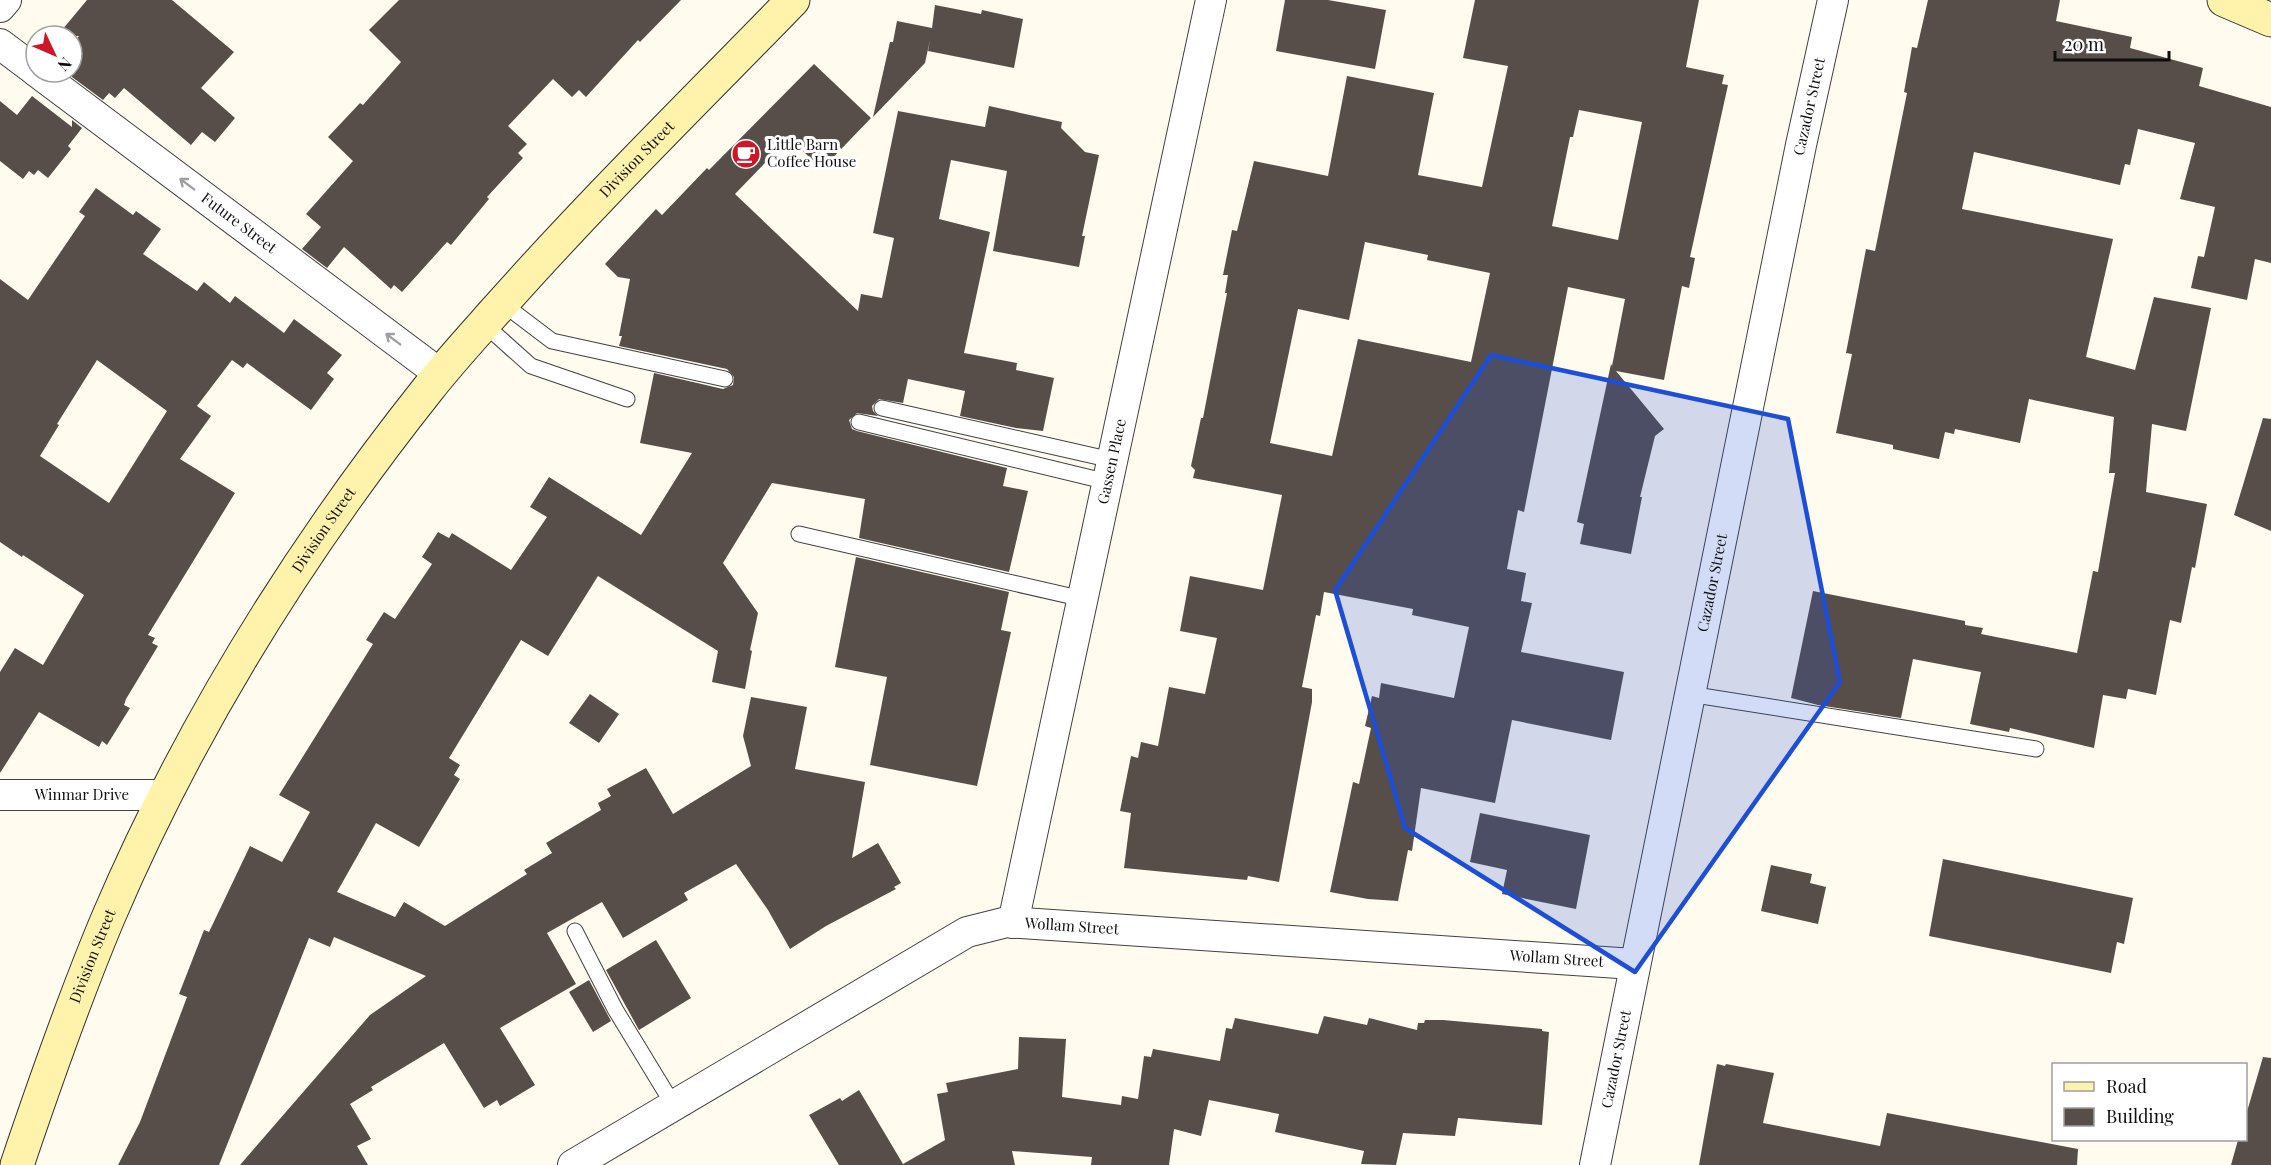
<svg xmlns="http://www.w3.org/2000/svg" width="2271" height="1165" font-family="'Playfair Display',serif">
<style>
.building{fill:#584e49;fill-rule:evenodd}
.lines{fill:none;stroke-linecap:round;stroke-linejoin:round}
.lane-casing{stroke:#414141;stroke-width:17}
.street-casing{stroke:#414141;stroke-width:32}
.secondary-casing{stroke:#303030;stroke-width:35}
.lane{stroke:#fff;stroke-width:15}
.street{stroke:#fff;stroke-width:30}
.secondary{stroke:#fff2aa;stroke-width:33}
.oneway{stroke:#9f9f9f}
.marked{fill:#1d4ed8;fill-opacity:0.2;stroke:#1d4ed8;stroke-width:4.5;stroke-linejoin:round}
.labels{text-anchor:middle;stroke-width:6;stroke-linejoin:round;paint-order:stroke}
.street-label{font-size:15px;fill:#0e0e0e;stroke:#fff}
.poi-label{font-size:15px;fill:#0e0e0e;stroke:#fff;text-anchor:start}
</style>
<rect width="100%" height="100%" fill="#fffbef"/>
<g class="building">
<polygon points="87,0 172,0 234,52 201,88 235,118 215,142 202,132 191,145 124,88 115,98 109,93 103,100 72,77 72,45 79,36 57,36"/>
<polygon points="399,0 681,0 640,42 638,40 586,97 579,90 572,97 553,79 508,126 527,144 518,153 523,158 487,197 489,199 451,245 447,242 402,292 394,285 391,289 344,247 327,268 302,249 321,227 306,214 353,161 328,137 360,103 363,105 401,62 369,30"/>
<polygon points="1285,0 1328,0 1386,10 1375,69 1276,51"/>
<path d="M1475,0h224l-13,67 38,8 -2,9 6,1 -38,172 5,1 -6,30 -7,-2 -18,94 -48,-9 48,58 -9,7 -15,61h2l-11,57 -51,-10 4,-20 -7,-2 34,-158 1,2 13,-67 -57,-12 -44,225 -6,-2 -11,59 19,4 -5,28 11,2 -11,49 103,20 -13,68 -99,-20 -17,83 -74,-15 -9,63 -4,-1 -10,51 -30,-2 -38,-7 23,-110 6,2 12,-56 -6,-2 7,-30 7,2 2,-15 73,15 15,-71 -57,-12 1,-6 -89,-17 -4,24 -4,-1 -14,72 10,2v13l-33,180 -31,-6 -1,4 -123,-12 7,-55 -11,-2 11,-55 7,2 3,-16 17,4 11,-59 36,7 12,-56 -37,-7 10,-55 73,14 19,-95 -89,-17 2,-8 -4,-4 10,-48h2l24,-125h-2l3,-18h-5l9,-45 5,1 17,-70 74,15 19,-100 87,17 -16,82 64,12 26,-121 -45,-8zM1579,110l63,12 -24,118 -66,-14 18,-89h3zM1365,242l63,13 -1,5 63,13 -19,89 -113,-23 -26,117 -62,-13 28,-134 51,11z"/>
<polygon points="1928,0 2060,0 2056,21 2132,37 2130,48 2203,68 2199,86 2271,107 2271,263 2255,259 2247,300 2191,288 2198,256 2204,257 2215,207 2180,199 2195,143 2138,129 2130,165 2125,164 2120,185 1974,152 1962,209 2113,239 2086,357 2135,370 2154,297 2211,308 2186,431 2152,424 2146,492 2207,504 2195,568 2192,567 2181,623 2170,620 2156,695 2128,689 2126,699 2103,695 2094,748 2010,728 2009,732 1970,724 1981,672 1913,659 1901,718 1818,705 1791,698 1813,591 1965,621 1965,625 1983,628 1981,634 2077,653 2093,571 2098,572 2115,473 2109,473 2114,417 2029,399 2020,443 1955,429 1954,434 1945,432 1939,459 1893,449 1893,445 1836,433 1852,354 1846,353 1866,249 1875,251 1907,93 1904,92 1912,47 1917,48"/>
<polygon points="935,5 981,14 982,10 1023,19 1014,68 928,51 930,40 925,63 873,117 890,42 893,42 897,21 932,28"/>
<polygon points="814,64 871,118 822,169 789,138 735,194 858,311 861,294 882,298 894,238 873,233 898,111 985,127 989,106 1062,122 1061,128 1085,152 1099,155 1082,236 1085,236 1079,267 993,251 1007,171 951,160 939,219 990,232 964,353 1017,363 1016,370 1054,378 1043,431 1016,428 960,416 965,391 908,379 903,403 879,399 872,406 873,411 878,416 857,413 849,420 852,429 857,431 1007,468 1003,486 1028,491 1009,572 859,538 865,499 772,483 723,563 758,613 750,650 752,651 745,689 712,682 718,651 598,576 548,656 521,640 449,758 460,765 454,775 460,779 419,847 376,823 337,892 395,917 404,902 445,926 527,874 524,870 552,853 546,843 601,810 598,803 611,796 607,789 646,768 673,814 751,766 743,736 751,697 807,707 795,769 865,782 852,858 878,843 901,883 894,887 896,889 826,926 790,949 768,910 736,864 684,893 688,900 623,938 602,902 547,933 576,984 500,1028 535,1085 500,1106 497,1100 484,1108 444,1043 371,1087 373,1090 350,1104 371,1139 357,1146 368,1165 240,1165 370,1015 426,976 334,937 330,947 309,938 219,1165 118,1165 140,1122 187,997 179,994 204,930 209,932 250,846 282,862 310,812 279,795 373,644 366,640 384,612 395,619 432,564 422,557 438,532 449,538 452,533 511,570 547,517 530,507 549,477 641,535 692,453 640,443 654,373 723,389 733,385 734,377 727,369 619,346 622,336 619,336 630,279 618,277 605,264 656,209 662,215 707,168 709,170"/>
<polygon points="32,96 72,127 72,120 82,128 68,146 71,149 48,178 38,170 34,175 29,171 23,179 0,161 0,101 17,115"/>
<path d="M96,188l37,27 3,-4 25,18 -18,25 54,37 7,-9 26,21 5,-7 49,37 10,-14 48,36 -15,18 7,6 -23,31 -64,-47 -4,5 -11,-8 -35,46 14,10 -31,43 55,34 -87,142 7,3 -3,5 6,3 -32,53 -2,6 6,3 -23,37 -5,-4 -3,6 -60,-35 -39,61v-101l15,-24 28,17 41,-70 -61,-40 -1,2 -22,-15v-263l28,21 57,-84 -6,-4zM97,360l70,51 -58,92 -69,-47 19,-31 -2,-1z"/>
<polygon points="2263,418 2271,419 2271,531 2234,515"/>
<polygon points="856,557 1009,592 1001,630 1011,632 977,786 870,765 887,677 835,667"/>
<polygon points="590,694 619,714 599,743 569,723"/>
<polygon points="1480,813 1590,835 1576,909 1502,894 1507,870 1470,862"/>
<polygon points="1943,859 2133,898 2124,944 2117,942 2111,973 1929,936"/>
<polygon points="1771,865 1812,874 1810,883 1826,887 1818,924 1761,911"/>
<polygon points="656,940 691,998 639,1030 606,970"/>
<polygon points="589,980 611,1021 593,1032 569,992"/>
<polygon points="1324,1016 1367,1025 1369,1018 1417,1030 1418,1023 1424,1023 1425,1020 1443,1020 1542,1029 1542,1031 1549,1032 1542,1125 1458,1118 1455,1136 1403,1133 1396,1165 1361,1164 1364,1151 1275,1132 1279,1114 1209,1100 1201,1136 1174,1129 1169,1165 1091,1165 1092,1157 1012,1151 1015,1165 839,1165 809,1115 840,1098 842,1101 859,1090 903,1164 945,1140 937,1094 948,1092 946,1083 1018,1069 1019,1037 1066,1039 1062,1097 1121,1105 1122,1096 1138,1099 1144,1056 1151,1057 1153,1049 1220,1061 1226,1028 1232,1029 1235,1018 1318,1034"/>
<polygon points="2263,1057 2271,1058 2271,1165 2231,1165 2238,1140 2246,1140 2246,1115"/>
<polygon points="1717,1064 1725,1066 1726,1064 1774,1073 1763,1123 1880,1146 1887,1113 2078,1149 2077,1165 1699,1165"/>
</g>
<g class="lines">
<g class="lane-casing">
<g id="lane">
<polyline points="502,303 552,341 725,379"/>
<polyline points="484,324 531,366 627,399"/>
<polyline points="882,408 1112,460"/>
<polyline points="859,422 1108,482"/>
<polyline points="799,534 1083,599"/>
<polyline points="1689,694 2036,749"/>
<polyline points="575,931 615,1009 674,1106"/>
</g>
</g>
<g class="street-casing">
<g id="street">
<polyline points="0,7 6,0"/>
<polyline points="0,44 36,71"/>
<path id="s1" d="M37,72l403,302"/>
<path id="s2" d="M0,795h166"/>
<path id="s3" d="M1013,923l198,-923"/>
<path id="s4" d="M573,1165l394,-233 40,-10 627,42"/>
<path id="s5" d="M1595,1165l206,-1020 32,-145"/>
</g>
</g>
<g class="secondary-casing">
<g id="secondary">
<polyline points="2224,0 2271,20"/>
<path id="s6" d="M17,1165c28,-83 57,-166 91,-247 81,-190 192,-368 320,-529 22,-28 46,-54 70,-81 94,-106 196,-206 295,-308"/>
</g>
</g>
<use href="#lane" class="lane"/>
<use href="#street" class="street"/>
<use href="#secondary" class="secondary"/>
</g>
<defs><path id="oneway-shaft" d="M-6 0H5M1.5-3L5.5 0L1.5 3" fill="none" stroke-width="1.6" stroke-linecap="round" stroke-linejoin="round" transform="scale(1.5)"/></defs>
<g class="oneway">
<use href="#oneway-shaft" transform="translate(187 184) rotate(-143)"/>
<use href="#oneway-shaft" transform="translate(393 339) rotate(-143)"/>
</g>
<path class="marked" d="M1491,355l297,64 52,263 -205,290 -230,-144 -70,-238z"/>
<defs>
<g id="cafe-disc" transform="scale(1.5)"><circle r="9.5" fill="#cd1728" stroke="#fff"/><path d="M-5.5-4.5H6V0H3Q3 3.5 0 3.5H-2.5Q-5.5 3.5-5.5 0ZM3-3.2v2h1.7v-2ZM-6 4.5H4V6H-6Z" fill="#fff"/></g>
</defs>
<g fill-rule="evenodd">
<use href="#cafe-disc" x="746" y="154"/>
</g>
<g class="labels">
<g class="street-label">
<text dy="5" stroke="none"><textPath href="#s5" startOffset="1080">Cazador Street</textPath></text>
<text dy="5" stroke="none"><textPath href="#s6" startOffset="1194">Division Street</textPath></text>
<text dy="5" stroke="none"><textPath href="#s1" startOffset="252">Future Street</textPath></text>
<text dy="5" stroke="none"><textPath href="#s3" startOffset="472">Gassen Place</textPath></text>
<text dy="5" stroke="none"><textPath href="#s6" startOffset="708">Division Street</textPath></text>
<text dy="5" stroke="none"><textPath href="#s5" startOffset="594">Cazador Street</textPath></text>
<text dy="5" stroke="none"><textPath href="#s2" startOffset="82">Winmar Drive</textPath></text>
<text dy="5" stroke="none"><textPath href="#s4" startOffset="564">Wollam Street</textPath></text>
<text dy="5" stroke="none"><textPath href="#s6" startOffset="222">Division Street</textPath></text>
<text dy="5" stroke="none"><textPath href="#s4" startOffset="1050">Wollam Street</textPath></text>
<text dy="5" stroke="none"><textPath href="#s5" startOffset="108">Cazador Street</textPath></text>
</g>
<g class="poi-label">
<text x="767" y="150">Little Barn<tspan x="767" dy="17">Coffee House</tspan></text>
</g>
</g>
<rect x="2052" y="1063" width="195" height="78" fill="#ffffff" stroke="#9f9f9f" stroke-width="1.5"/>
<rect x="2064" y="1082" width="30" height="9" fill="#fff2aa" stroke="#9f9f9f" stroke-width="1.5"/>
<text x="2106" y="1093" font-size="18" fill="#0e0e0e">Road</text>
<rect x="2064" y="1108" width="30" height="18" fill="#584e49" stroke="#9f9f9f" stroke-width="1.5"/>
<text x="2106" y="1123" font-size="18" fill="#0e0e0e">Building</text>
<g transform="translate(54 54) rotate(134)"><circle r="28" fill="#ffffff" stroke="#9f9f9f" stroke-width="1.5"/>
<path d="M0-4.5L10 22L0 15L-10 22Z" fill="#cd1728"/>
<text y="-9" font-size="16" font-weight="bold" text-anchor="middle" fill="#0e0e0e">N</text>
</g>
<path d="M2055 51v9h114v-9" fill="none" stroke="#0e0e0e" stroke-width="3"/>
<text x="2064" y="51" font-size="18" fill="#0e0e0e" stroke="#ffffff" stroke-width="4.5" paint-order="stroke">20 m</text>
</svg>
